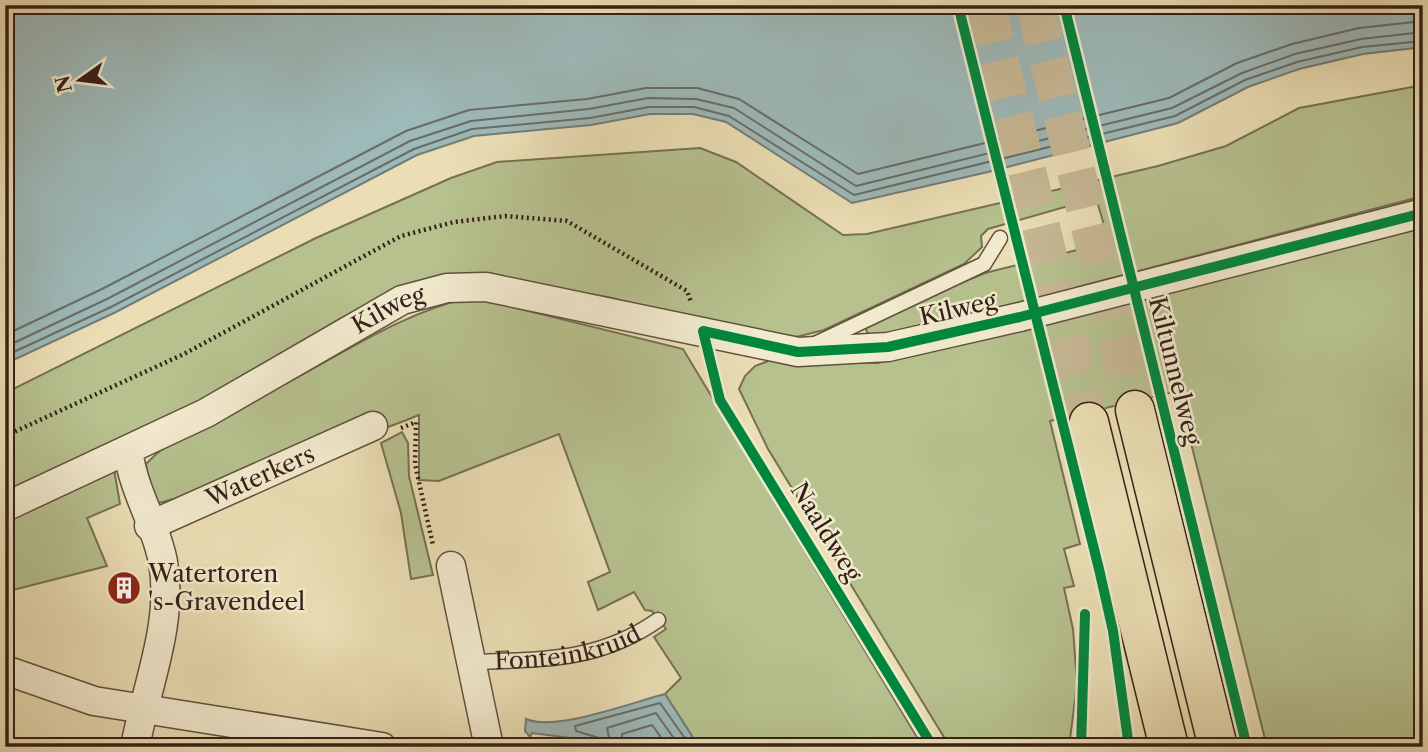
<svg xmlns="http://www.w3.org/2000/svg" width="1428" height="752" font-family="'Libre Caslon Text',serif">
<style>
.green{fill:#b6c18e;stroke:#767053;stroke-width:2}
.water{fill:#9db9b8;stroke:#737c78;stroke-width:2}
.lines{fill:none;stroke-linecap:round;stroke-linejoin:round}
.shore{stroke:#696c68;stroke-width:2}
.primary-tunnel{stroke:#c7b895;stroke-width:38;stroke-dasharray:38 19;stroke-linecap:butt}
.lane-casing{stroke:#62503f;stroke-width:17}
.street-casing{stroke:#62503f;stroke-width:31}
.primary-casing{stroke:#352018;stroke-width:41}
.path{stroke:#352018;stroke-width:4.5;stroke-dasharray:2 3.5;stroke-linecap:butt}
.lane{stroke:#f2eace;stroke-width:14}
.street{stroke:#f2eace;stroke-width:28}
.primary{stroke:#ebdeb4;stroke-width:38}
.cycleway-casing{stroke:#f2eace;stroke-width:15}
.cycleway{stroke:#00873e;stroke-width:10}
.labels{text-anchor:middle;stroke-width:5;stroke-linejoin:round;paint-order:stroke}
.street-label{font-size:24px;fill:#352018;stroke:#f2eace}
.poi-label{font-size:24px;fill:#352018;stroke:#f2eace;text-anchor:start}
</style>
<rect width="100%" height="100%" fill="#ebdeb4"/>
<filter id="stains"><feTurbulence type="fractalNoise" baseFrequency=".00286" numOctaves="4"/><feColorMatrix values="0 0 0 0 .2 0 0 0 0 .09 0 0 0 0 .02 0 0 0 .5 -.17"/></filter>
<radialGradient id="worn" r=".72"><stop offset=".6" stop-color="#630" stop-opacity="0"/><stop offset="1" stop-color="#630" stop-opacity=".3"/></radialGradient>
<g class="green">
<polygon points="1423,85 1423,196 1025,301 870,337 865,328 931,295 985,273 1109,242 1096,198 988,229 981,236 982,247 964,264 824,330 796,337 707,321 607,297 483,276 383,297 338,320 123,446 5,496 5,393 316,238 451,178 497,162 700,148 736,162 843,235 867,234 1158,166 1226,146 1299,108"/>
<polygon points="1423,227 1423,747 1267,747 1178,391 1050,421 1080,544 1064,549 1074,586 1064,588 1073,629 1077,684 1069,747 950,747 768,449 739,389 745,376 755,366 776,358 818,362 878,363 1027,318"/>
<path d="M471,297l212,52 240,398h-224l-34,-53 16,-16 -27,-41 12,-8 -14,-18 -7,-1 -11,-18 -36,18 -10,-28 22,-10 -51,-138 -120,47 -20,-1v-65c-60,25 -124,40 -186,60 -26,8 -49,24 -76,28l-7,-9 -4,-30c33,-36 89,-55 133,-77 64,-33 120,-73 192,-90z"/>
<polygon points="402,432 408,443 409,476 433,575 411,579 401,513 381,443"/>
<polygon points="114,469 120,504 87,518 107,566 5,592 5,519"/>
</g>
<g class="water">
<polygon points="5,5 1423,5 1423,47 1363,54 1299,69 1248,87 1178,123 988,172 852,203 726,122 693,114 650,114 591,125 474,136 417,155 114,313 5,364"/>
<path d="M665,694l34,53h-93l-27,-8 -47,-6 -2,4 -5,-6 1,-12c29,13 107,-17 139,-25z"/>
</g>
<g class="lines">
<g class="shore">
<polyline points="5,335 102,289 406,131 469,110 587,99 646,88 697,88 739,99 858,174 1169,98 1237,63 1292,44 1359,28 1423,21"/>
<polyline points="5,347 107,299 410,141 471,121 589,109 648,98 696,99 734,108 856,186 1172,108 1242,73 1295,54 1361,39 1423,32"/>
<polyline points="5,356 111,307 414,149 472,129 590,118 649,107 694,107 729,116 854,195 1175,116 1245,80 1297,62 1362,47 1423,41"/>
<polyline points="602,747 599,738 576,731 575,726 660,703 691,747"/>
<polyline points="611,747 607,728 656,713 680,747"/>
<polyline points="622,747 622,734 652,725 668,747"/>
</g>
<g class="primary-tunnel">
<polyline points="986,5 1089,422"/>
<polyline points="1035,5 1135,410"/>
</g>
<g class="lane-casing">
<g id="lane">
<polyline points="815,344 984,264 1000,238"/>
<path id="s1" d="M473,662c70,-3 125,0 185,-42"/>
</g>
</g>
<g class="street-casing">
<g id="street">
<path d="M128,450c5,41 28,74 35,112 11,61 -17,125 -28,185"/>
<path id="s2" d="M5,507l201,-94 196,-113 45,-12 39,-1 312,65 90,-5 132,-30 403,-104"/>
<path id="s3" d="M149,526l224,-100"/>
<polyline points="451,566 489,747"/>
<polyline points="5,670 94,701 382,747"/>
</g>
</g>
<g class="primary-casing">
<g id="primary">
<polyline points="1135,410 1218,747"/>
<polyline points="1089,422 1169,747"/>
</g>
</g>
<g class="path">
<polyline points="401,428 416,422 415,464 433,545"/>
<polyline points="5,436 184,354 401,236 454,222 505,216 567,221 687,291 691,302"/>
</g>
<use href="#lane" class="lane"/>
<use href="#street" class="street"/>
<use href="#primary" class="primary"/>
<g class="cycleway-casing">
<g id="cycleway">
<polyline points="958,5 1099,569 1113,631 1129,747"/>
<polyline points="1064,5 1247,747"/>
<polyline points="933,747 720,400 703,331 798,352 888,347 1020,317 1423,213"/>
<polyline points="1081,747 1085,614"/>
</g>
</g>
<use href="#cycleway" class="cycleway"/>
</g>
<defs>
<g id="building-disc" transform="scale(1.75)"><circle r="9.5" fill="#8f2418" stroke="#f2eace"/><path d="M-4-6H4V6H1V3H-1V6H-4ZM-2.5-4.3h1.7v1.8h-1.7ZM.8-4.3h1.7v1.8H.8ZM-2.5-1h1.7V.8h-1.7ZM.8-1h1.7V.8H.8Z" fill="#fff"/></g>
</defs>
<g fill-rule="evenodd">
<use href="#building-disc" x="124" y="588"/>
</g>
<g class="labels">
<g class="street-label">
<text transform="translate(958 309) rotate(-13)" y="8">Kilweg</text>
<text dy="8" stroke="none"><textPath href="#s2" startOffset="432">Kilweg</textPath></text>
<text transform="translate(1175 371) rotate(76)" y="8">Kiltunnelweg</text>
<text dy="8" stroke="none"><textPath href="#s3" startOffset="122">Waterkers</textPath></text>
<text transform="translate(826 532) rotate(58)" y="8">Naaldweg</text>
<text dy="8" stroke="none"><textPath href="#s1" startOffset="96">Fonteinkruid</textPath></text>
</g>
<g class="poi-label">
<text x="148" y="582">Watertoren<tspan x="148" dy="28">'s-Gravendeel</tspan></text>
</g>
</g>
<rect width="1428" height="752" fill="none" stroke="#ebdeb4" stroke-width="28"/>
<rect x="7" y="7" width="1414" height="738" fill="none" stroke="#352018" stroke-width="3.5"/>
<rect x="14" y="14" width="1400" height="724" fill="none" stroke="#352018" stroke-width="2"/>
<g transform="translate(80 80) rotate(256)" stroke="#f2eace" stroke-width="5" paint-order="stroke">
<path d="M0-5L12 26L0 18L-12 26Z" fill="#352018"/>
<text y="-10" font-size="19" font-weight="bold" text-anchor="middle" fill="#352018">N</text>
</g>
<rect width="100%" height="100%" filter="url(#stains)"/>
<rect width="100%" height="100%" fill="url(#worn)"/>
</svg>
